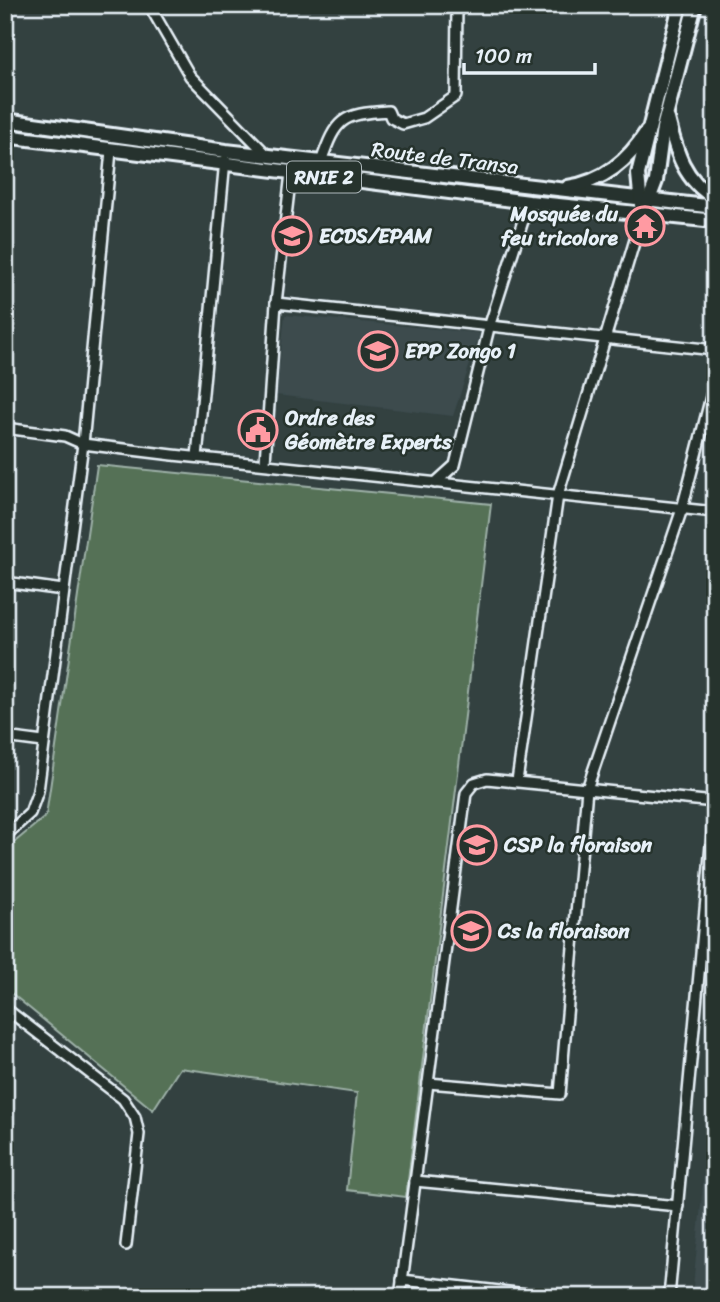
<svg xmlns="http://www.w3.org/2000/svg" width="720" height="1302" font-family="Sriracha,sans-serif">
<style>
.built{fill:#3c4b4e}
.green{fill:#557157;stroke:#9eb1a8;stroke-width:2}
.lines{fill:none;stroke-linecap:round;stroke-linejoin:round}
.minor-casing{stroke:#e8f1f8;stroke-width:14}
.major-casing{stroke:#e8f1f8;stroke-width:18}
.minor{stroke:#26332d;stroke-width:9}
.major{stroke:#26332d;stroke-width:12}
.labels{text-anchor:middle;stroke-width:5;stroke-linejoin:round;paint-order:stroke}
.shield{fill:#26332d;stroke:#aeb8bb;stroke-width:2}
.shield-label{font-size:19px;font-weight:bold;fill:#e8f1f8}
.street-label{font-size:21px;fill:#e8f1f8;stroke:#26332d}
.poi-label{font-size:21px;font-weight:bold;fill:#e8f1f8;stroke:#26332d;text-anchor:start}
</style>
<rect width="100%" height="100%" fill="#334140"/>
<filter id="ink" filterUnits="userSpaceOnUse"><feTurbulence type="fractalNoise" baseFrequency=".0143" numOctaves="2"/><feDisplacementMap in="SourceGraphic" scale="14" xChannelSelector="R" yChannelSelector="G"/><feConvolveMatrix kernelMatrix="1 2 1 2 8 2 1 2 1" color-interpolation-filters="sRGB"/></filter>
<g filter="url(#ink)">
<g class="built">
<polygon points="285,315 480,333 453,416 276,395"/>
<polygon points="709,1123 715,1124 715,1297 692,1297"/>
</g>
<polygon class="green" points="97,465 491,504 406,1197 347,1190 357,1093 180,1068 153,1110 5,988 5,850 46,816"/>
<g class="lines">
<g class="minor-casing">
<g id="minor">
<polyline points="149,5 190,76 268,156"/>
<path d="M321,162c15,-43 20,-48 67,-51l3,7 12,6 21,-6 32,-22 1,-91"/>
<polyline points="276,303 715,350"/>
<polyline points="5,428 65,436 83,444 173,455 715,512"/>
<polyline points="197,457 225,160"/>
<polyline points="265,462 276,303 291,173"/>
<polyline points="435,483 455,465 490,324 529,202"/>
<polyline points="5,582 63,590"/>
<polyline points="5,737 43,742"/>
<polyline points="517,781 558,495 643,213"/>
<polyline points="5,836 30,813 38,791 83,444 111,151"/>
<polyline points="5,1008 123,1099 135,1117 139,1134 126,1245"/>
<polyline points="428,1083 560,1094 587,789 682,509 715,381"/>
<polyline points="415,1181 678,1206"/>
<polyline points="402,1280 554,1297"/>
<polyline points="400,1297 466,793 474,783 487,779 715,802"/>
<polyline points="669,1297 715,802"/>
</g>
</g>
<g class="major-casing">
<g id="major">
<path d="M668,119c8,32 16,62 47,79"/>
<polyline points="5,120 226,151 715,207"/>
<polyline points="5,136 529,202 715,221"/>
<path d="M568,187c36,-6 60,-26 79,-56"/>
<polyline points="641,205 638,174 680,5"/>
<polyline points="647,205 656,181 663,128 695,5"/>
</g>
</g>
<use href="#minor" class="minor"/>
<use href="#major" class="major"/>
</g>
</g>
<defs>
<g id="temple-ring" transform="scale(2.0125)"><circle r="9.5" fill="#26332d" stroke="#ff9aa2" stroke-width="1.5"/><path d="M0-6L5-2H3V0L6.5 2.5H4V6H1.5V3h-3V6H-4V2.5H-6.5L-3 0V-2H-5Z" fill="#ff9aa2"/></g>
<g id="school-ring" transform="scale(2.0125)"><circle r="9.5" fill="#26332d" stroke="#ff9aa2" stroke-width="1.5"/><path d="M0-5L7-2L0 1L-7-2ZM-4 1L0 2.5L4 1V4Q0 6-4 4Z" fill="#ff9aa2"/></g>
<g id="civic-ring" transform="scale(2.0125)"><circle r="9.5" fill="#26332d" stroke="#ff9aa2" stroke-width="1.5"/><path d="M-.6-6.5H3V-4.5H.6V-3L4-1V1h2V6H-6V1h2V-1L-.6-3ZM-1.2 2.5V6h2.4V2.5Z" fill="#ff9aa2"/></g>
</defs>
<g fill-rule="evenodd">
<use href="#temple-ring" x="645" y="226"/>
<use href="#school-ring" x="292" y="236"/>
<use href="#school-ring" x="378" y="351"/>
<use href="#civic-ring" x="258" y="430"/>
<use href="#school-ring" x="477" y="845"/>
<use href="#school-ring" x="471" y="931"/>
</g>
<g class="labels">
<rect class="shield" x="287" y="161.5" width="74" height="31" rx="5"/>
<g class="shield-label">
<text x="324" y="184">RNIE 2</text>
</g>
<g class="street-label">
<text transform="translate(445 158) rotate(7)" y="7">Route de Transa</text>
</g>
<g class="poi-label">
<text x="618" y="221" text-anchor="end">Mosquée du<tspan x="618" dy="24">feu tricolore</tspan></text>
<text x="319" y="243">ECDS/EPAM</text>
<text x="405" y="358">EPP Zongo 1</text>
<text x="285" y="425">Ordre des<tspan x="285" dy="24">Géomètre Experts</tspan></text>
<text x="504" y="852">CSP la floraison</text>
<text x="498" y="938">Cs la floraison</text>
</g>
</g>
<rect width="720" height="1302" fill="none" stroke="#26332d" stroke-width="28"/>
<rect x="14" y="14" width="692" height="1274" fill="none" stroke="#e8f1f8" stroke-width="2.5" filter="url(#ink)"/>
<path d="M464 63v10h131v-10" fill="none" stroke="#e8f1f8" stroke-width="3.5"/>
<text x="475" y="63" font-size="21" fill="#e8f1f8" stroke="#26332d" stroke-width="5" paint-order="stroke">100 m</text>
</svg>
